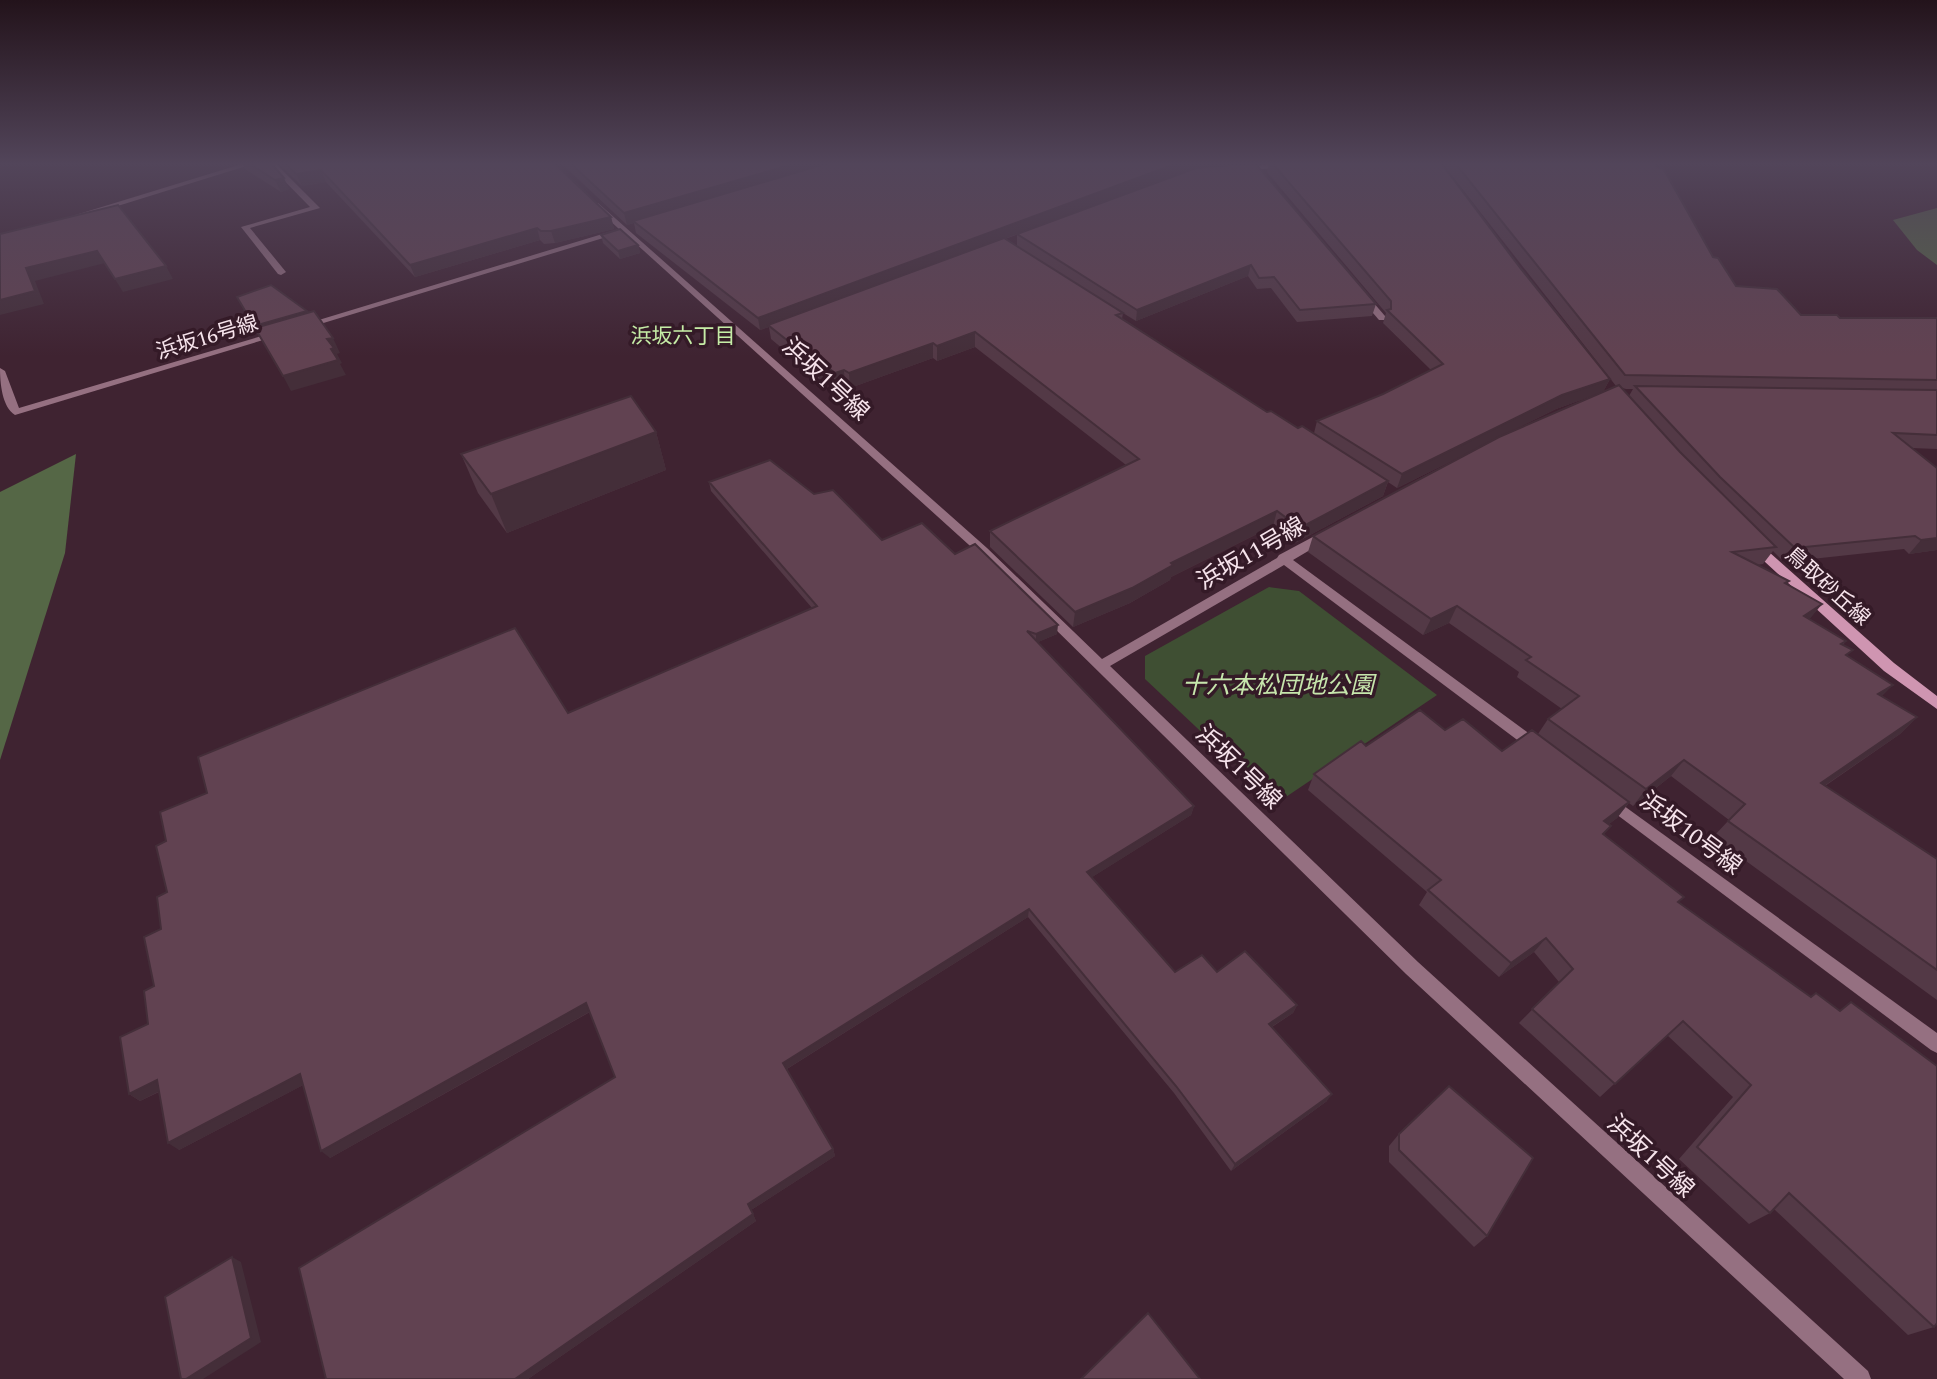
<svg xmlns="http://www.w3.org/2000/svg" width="1937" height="1379" font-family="Spectral,'Noto Sans JP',serif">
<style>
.green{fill:#3f4f33}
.forest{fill:#556746}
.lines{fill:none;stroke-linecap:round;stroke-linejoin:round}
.minor{fill:#957081;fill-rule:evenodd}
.secondary{fill:#cf95b1;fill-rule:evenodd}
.wall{fill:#533946;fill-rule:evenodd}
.shaded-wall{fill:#442e39}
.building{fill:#614251;stroke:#442e39;stroke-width:2}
.labels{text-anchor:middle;stroke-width:7;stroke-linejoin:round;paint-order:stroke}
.far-neighbourhood-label{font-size:21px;fill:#c5eca6;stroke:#341a27}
.far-street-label{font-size:21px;fill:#f6e3eb;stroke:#341a27}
.street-label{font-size:24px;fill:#f6e3eb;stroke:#341a27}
.park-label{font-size:24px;font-style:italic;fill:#c6e6ac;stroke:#341a27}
</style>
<rect width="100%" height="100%" fill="#3f2331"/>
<polygon class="green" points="1269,587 1299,591 1437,695 1277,803 1145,679 1145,656"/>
<g class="forest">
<polygon points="1937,208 1937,265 1917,250 1893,220"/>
<polygon points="76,454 65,553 0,760 0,492"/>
</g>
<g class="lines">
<g class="minor">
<polygon points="245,163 256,163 50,227 43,225"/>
<polygon points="267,163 275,163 320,208 250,228 286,272 281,275 278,274 241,227 310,207"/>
<polygon points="1287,163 1315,163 1311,165 1239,171 1235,169 1239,167"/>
<polygon points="598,203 987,548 1102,659 1277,558 1279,555 1324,531 1332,531 1334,534 1332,537 1293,560 1542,743 1544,747 1542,751 1532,751 1284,565 1110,666 1418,962 1868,1371 1871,1379 1844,1379 1406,974 979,554 623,232 307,328 299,326 619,229 595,207 594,205"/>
<polygon points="1360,294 1366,294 1385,316 1385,320 1379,320 1360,298"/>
<path d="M275,332l8,2 -268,81c-13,-8 -15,-32 -15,-47l5,3 14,37z"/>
<polygon points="1609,795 1937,1033 1937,1053 1931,1050 1604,805 1601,801 1604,797"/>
</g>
<polygon class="secondary" points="1756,543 1760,544 1894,663 1937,696 1937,709 1884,671 1752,550 1750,547 1752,544"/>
</g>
<g class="wall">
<polygon points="242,163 271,163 289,189 281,192 245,169"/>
<polygon points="278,163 554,163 611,217 614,229 555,243 544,244 540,240 415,277 326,182 302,186"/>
<path d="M561,163h687v1l128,140 -4,12 -75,6 -26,-34 -14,1 -9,-13 -112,45 -13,-8 -1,6 145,93 31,16 16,5 3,-12 66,-27 48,-24 -48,-47 3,-10 -119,-141 2,-9h-11h183l80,106 89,110 -7,13 13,-6 -174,-223h212l59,94 23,29 65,29 39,3h97v131l-26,-1 26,102 -28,4 -5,-5 -120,13 -11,-11 -10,13 -6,1 32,16 -2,3 35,20 -13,15 37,22 -3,4 5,11 34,40 35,21 -17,17 -75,52 112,73v141l-224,-163 16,-17 -58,-44 -38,30 -4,-3 -12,15 -8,6 -5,10 75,69 131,94 6,-4 118,334 -26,8 -134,-126 -4,4 -21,11 -70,-65 54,-62 -66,-62 -67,62 -81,-74 40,-41 -25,-30 -35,25 -80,-72 8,-13 -119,-102 6,-16 52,-28 79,-16 57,21 36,-17 10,-15 14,-10 -45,-32 2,-5 -70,-49 -26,12 -115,-83 5,-16 177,-94 -93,46 -9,-6 -5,14 -88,47 -22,-17 -102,51 -1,3 -40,23 -57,24 -83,-80v-16l136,-66 -151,-118 -38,14 -4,-3 -83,30 -5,-3 -9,3 -12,-10 -5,1 -48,-40 -2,-12 -9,3 -124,-97 -2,-10 -7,2zM1193,169l-176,65v12l-12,-7 184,-69zM1622,388l4,1h7l-4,7zM1603,392l-100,43 53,-26z"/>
<polygon points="601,235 638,245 640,253 620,259 603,243"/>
<polygon points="656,432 666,470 507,533 478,493 461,454"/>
<polygon points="709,482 814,494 882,540 955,554 1057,634 1038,642 1194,806 1191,815 1092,877 1175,972 1217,972 1297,1005 1293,1013 1272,1027 1327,1101 1231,1171 1174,1093 1028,917 787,1069 833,1149 835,1156 751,1210 756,1221 528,1379 326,1379 615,1077 590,1012 330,1158 303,1085 179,1150 159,1092 140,1101 129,1094 148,1024 161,929 568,713 812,608 711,491"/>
<polygon points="1399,1134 1487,1236 1474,1247 1389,1162 1389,1146"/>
</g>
<g class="shaded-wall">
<polygon points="797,163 838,163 633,221 634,223 627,225 624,213"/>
<polygon points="1178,163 1248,163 1248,164 1189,170 771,326 768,325 769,327 760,330 758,318"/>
<polygon points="321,170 326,182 302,186 296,174"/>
<polygon points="284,178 289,189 281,192 275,180"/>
<polygon points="611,217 614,229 555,243 551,231"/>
<polygon points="537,228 540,240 415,277 410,265"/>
<polygon points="638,245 640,253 620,259 618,251"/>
<polygon points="97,251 105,263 35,281 44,304 0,315 0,300 26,268"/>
<polygon points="1251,265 1248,276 1136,321 1137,310"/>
<polygon points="166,266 173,279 123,292 115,279"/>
<polygon points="307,311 311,319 258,334 254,326"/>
<polygon points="975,332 975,347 937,361 937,346"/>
<polygon points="333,338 340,353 337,354 342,363 340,364 346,375 291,391 283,376 331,349 327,339"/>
<polygon points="933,343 933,358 850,388 849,373"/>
<polygon points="822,363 824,378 819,379 817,364"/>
<polygon points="844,370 845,385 836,388 835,373"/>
<polygon points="1610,379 1603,392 1556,409 1397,488 1402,474 1562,395"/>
<polygon points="656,432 666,470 507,533 491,494"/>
<polygon points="1388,481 1383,496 1295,543 1300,528"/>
<polygon points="1277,511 1273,526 1171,577 1170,580 1130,603 1073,627 1075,612 1171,563"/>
<polygon points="1937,538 1937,550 1909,554 1921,540"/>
<polygon points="1822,604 1808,621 1804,616"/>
<polygon points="1457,606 1449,623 1423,635 1431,619"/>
<polygon points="1058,625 1057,634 1036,643 1036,634"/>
<polygon points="1893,685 1877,701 1878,694"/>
<polygon points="1917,717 1900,734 1805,799 1821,783"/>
<polygon points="1684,760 1671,776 1633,806 1646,789"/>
<polygon points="1629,802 1617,818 1592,837 1604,821"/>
<polygon points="1194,806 1191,815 1086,881 1087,872"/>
<polygon points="1029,909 1028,917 785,1070 783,1063"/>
<polygon points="1546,938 1534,952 1499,977 1511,963"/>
<polygon points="586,1003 591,1011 330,1158 321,1151"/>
<polygon points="1297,1005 1293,1013 1265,1031 1269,1024"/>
<polygon points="300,1074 309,1082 179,1150 168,1143"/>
<polygon points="157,1080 168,1087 140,1101 129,1094"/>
<polygon points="1332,1094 1327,1101 1231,1171 1235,1164"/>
<polygon points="833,1149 835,1156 751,1210 748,1204"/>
<polygon points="753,1214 756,1221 528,1379 515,1379"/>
<polygon points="232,1257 241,1262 261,1342 203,1379 186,1379"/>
</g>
<g class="building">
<polygon points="248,163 271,163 284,178 275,180"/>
<polygon points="285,163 554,163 611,217 551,231 541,231 537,228 410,265 321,170 296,174"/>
<polygon points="570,163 797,163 624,213"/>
<polygon points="828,163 1178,163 758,318 633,221"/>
<polygon points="1255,163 1376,304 1300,310 1274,277 1259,278 1251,265 1137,310 1017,234 1196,168"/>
<polygon points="1272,163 1441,163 1521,269 1610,379 1562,395 1402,474 1317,421 1383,394 1443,364 1387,310 1391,309 1391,301"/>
<polygon points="1455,163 1654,163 1657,167 1663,168 1713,257 1718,258 1736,286 1777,289 1801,315 1837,315 1840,318 1937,318 1937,380 1625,375"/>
<polygon points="118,205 166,266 115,279 97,251 26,268 35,291 0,300 0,234"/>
<polygon points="620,229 638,245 618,251 601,235"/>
<polygon points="1004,238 1123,313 1116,315 1267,412 1271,411 1298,428 1302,426 1388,481 1300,528 1277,511 1171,563 1173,565 1132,588 1075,612 990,531 1139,459 975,332 937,346 933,343 849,373 844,370 835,373 822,363 817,364 768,325"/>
<polygon points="271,285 307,311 254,326 237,297"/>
<polygon points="314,311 333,338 327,339 334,348 331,349 338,360 283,376 255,328"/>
<polygon points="1619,385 1680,452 1776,547 1732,552 1789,581 1785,583 1822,604 1804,616 1846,641 1841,644 1853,650 1846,655 1893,685 1878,694 1917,717 1821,783 1937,859 1937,970 1728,821 1745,804 1684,760 1646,789 1548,719 1579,696 1526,660 1531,657 1457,606 1431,619 1313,536 1499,437"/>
<polygon points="1635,386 1937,390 1937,435 1893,433 1937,468 1937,538 1921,540 1915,536 1795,548 1720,477"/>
<polygon points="631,396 656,432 491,494 461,454"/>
<polygon points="770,460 814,494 833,490 882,540 922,523 955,554 975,544 1058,625 1036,634 1027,631 1194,806 1087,872 1175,972 1202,955 1217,972 1245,951 1297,1005 1269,1024 1332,1094 1235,1164 1176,1086 1029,909 783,1063 833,1149 748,1204 753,1214 515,1379 326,1379 299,1268 615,1077 586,1003 321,1151 300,1074 168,1143 157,1080 129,1094 120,1037 148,1024 144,991 154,986 144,937 161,929 157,897 167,892 156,846 166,841 160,812 207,793 198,757 515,628 568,713 817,606 709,482"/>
<polygon points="1420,710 1445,730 1463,719 1502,751 1532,730 1629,802 1604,821 1611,826 1603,834 1684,897 1678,902 1811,997 1816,993 1840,1011 1851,1002 1937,1066 1937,1323 1934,1327 1789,1193 1770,1213 1697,1147 1751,1085 1683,1021 1615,1084 1532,1009 1573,969 1546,938 1511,963 1428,890 1441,880 1314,774 1361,741 1366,746"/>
<polygon points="1449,1086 1533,1158 1487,1236 1399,1150 1399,1134"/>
<polygon points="232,1257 251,1338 186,1379 181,1379 165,1297"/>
<polygon points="1148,1313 1200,1379 1081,1379"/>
</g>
<linearGradient id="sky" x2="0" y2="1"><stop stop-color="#23131b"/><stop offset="0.46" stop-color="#52455a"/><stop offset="1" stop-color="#52455a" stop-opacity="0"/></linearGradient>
<rect width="1937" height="356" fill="url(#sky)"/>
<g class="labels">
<g class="far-neighbourhood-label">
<text x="683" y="343">浜坂六丁目</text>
</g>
<g class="far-street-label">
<text transform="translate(207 337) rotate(-17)" y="7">浜坂16号線</text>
<text transform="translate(1828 586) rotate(42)" y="7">鳥取砂丘線</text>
</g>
<g class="street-label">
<text transform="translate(826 379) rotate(43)" y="8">浜坂1号線</text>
<text transform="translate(1251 553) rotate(-30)" y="8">浜坂11号線</text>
<text transform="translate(1239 767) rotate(44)" y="8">浜坂1号線</text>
<text transform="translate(1691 833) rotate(37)" y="8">浜坂10号線</text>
<text transform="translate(1651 1156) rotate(43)" y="8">浜坂1号線</text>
</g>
<g class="park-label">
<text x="1278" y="693">十六本松団地公園</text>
</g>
</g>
</svg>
